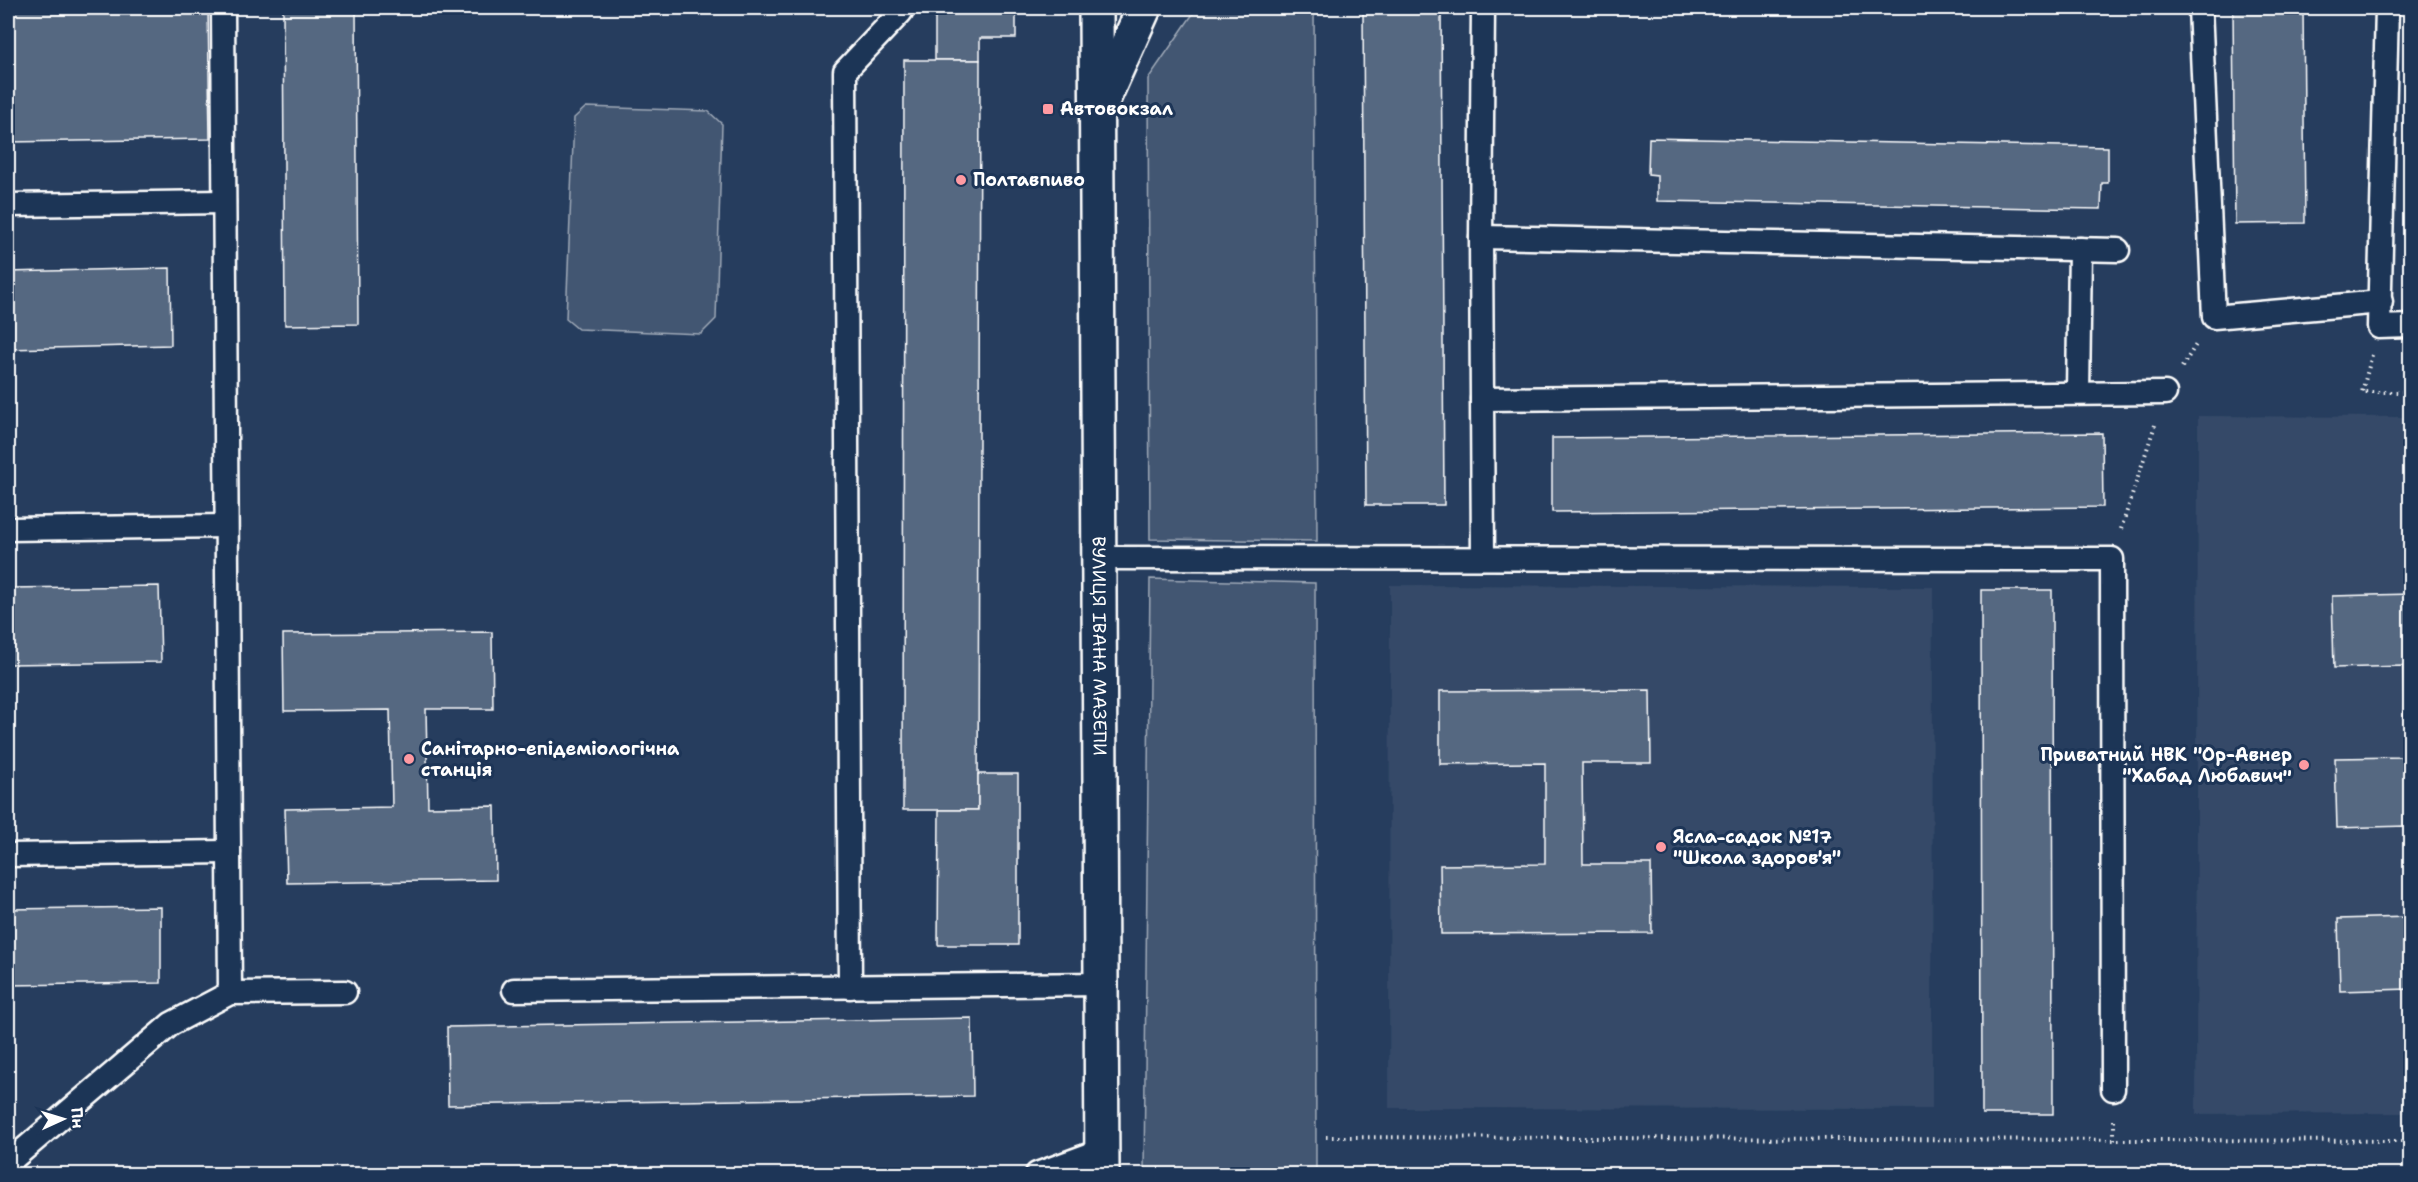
<svg xmlns="http://www.w3.org/2000/svg" width="2418" height="1182" font-family="'Shantell Sans',sans-serif">
<style>
.built{fill:#344a68}
.green{fill:#425672;stroke:#a0aab8;stroke-width:1.5}
.building{fill:#556781;stroke:#fff;stroke-width:1.5}
.lines{fill:none;stroke-linecap:round;stroke-linejoin:round}
.service-casing{stroke:#fff;stroke-width:27}
.secondary-casing{stroke:#fff;stroke-width:38}
.path{stroke:#fff;stroke-width:4;stroke-dasharray:1.5 4.5;stroke-linecap:butt}
.service{stroke:#1d3557;stroke-width:22}
.secondary{stroke:#1d3557;stroke-width:33}
.poi-dot{fill:#ff9aa2;stroke:#1d3557;stroke-width:2}
.labels{text-anchor:middle;stroke-width:6;stroke-linejoin:round;paint-order:stroke}
.poi-label{font-size:18px;font-weight:bold;fill:#fff;stroke:#1d3557;text-anchor:start}
.street-label{font-size:18px;fill:#fff;stroke:#1d3557}
</style>
<rect width="100%" height="100%" fill="#263d5e"/>
<filter id="ink" filterUnits="userSpaceOnUse"><feTurbulence type="fractalNoise" baseFrequency=".0167" numOctaves="2"/><feDisplacementMap in="SourceGraphic" scale="12" xChannelSelector="R" yChannelSelector="G"/><feConvolveMatrix kernelMatrix="1 2 1 2 8 2 1 2 1" color-interpolation-filters="sRGB"/></filter>
<g filter="url(#ink)">
<g class="built">
<polygon points="2198,416 2410,417 2410,1113 2196,1114"/>
<polygon points="1390,585 1933,587 1932,1109 1389,1108"/>
</g>
<g class="green">
<polygon points="1197,8 1314,8 1317,541 1150,539 1148,79"/>
<polygon points="586,107 708,111 722,124 716,319 701,334 578,329 566,319 574,118"/>
<polygon points="1150,579 1315,583 1316,1174 1144,1174"/>
</g>
<g class="building">
<polygon points="8,8 208,8 210,139 8,142"/>
<polygon points="283,8 356,8 358,324 285,325"/>
<polygon points="935,8 1016,8 1016,38 980,38 980,60 935,60"/>
<polygon points="1363,8 1441,8 1444,505 1366,505"/>
<polygon points="2233,8 2303,8 2305,223 2235,224"/>
<polygon points="904,60 980,60 978,810 903,810"/>
<polygon points="1649,138 2108,147 2108,183 2102,183 2101,209 1657,201 1657,175 1648,174"/>
<polygon points="170,268 171,345 8,349 8,272"/>
<polygon points="2102,433 2103,507 1552,512 1552,438"/>
<polygon points="159,586 161,662 8,664 8,588"/>
<polygon points="1981,590 2052,590 2053,1114 1982,1114"/>
<polygon points="2410,594 2410,989 2340,991 2338,919 2408,917 2406,826 2337,828 2335,758 2405,757 2403,666 2334,668 2332,596"/>
<polygon points="492,632 493,709 426,709 428,807 495,806 496,880 287,883 285,809 392,807 390,710 284,711 283,634"/>
<polygon points="1650,690 1651,763 1582,763 1583,864 1651,864 1652,933 1441,934 1440,865 1545,864 1545,763 1440,764 1440,691"/>
<polygon points="978,774 1018,774 1018,945 938,945 939,810 978,810"/>
<polygon points="161,907 161,983 8,985 8,909"/>
<polygon points="972,1018 973,1096 448,1105 447,1027"/>
</g>
<g class="lines">
<g class="service-casing">
<g id="service">
<polyline points="1483,8 1481,237 1483,558"/>
<polyline points="2200,8 2214,317 2381,302"/>
<polyline points="2387,8 2379,327 2410,326"/>
<polyline points="8,205 224,202"/>
<polyline points="1481,237 2118,250"/>
<polyline points="2078,393 2080,249"/>
<polyline points="1482,399 2165,393"/>
<polyline points="8,529 226,526"/>
<polyline points="1098,558 2112,559 2113,1089"/>
<polyline points="8,855 229,852"/>
<polyline points="850,987 845,71 901,12 901,8"/>
<polyline points="514,990 1101,984"/>
<polyline points="230,993 345,992"/>
<polyline points="8,1163 171,1024 230,993 223,8"/>
<polyline points="1037,1174 1102,1150"/>
</g>
</g>
<g class="secondary-casing">
<g id="secondary">
<path id="s1" d="M1096,8l6,1166"/>
<polyline points="1101,104 1144,8"/>
</g>
</g>
<g class="path">
<polyline points="2372,355 2362,392 2410,392"/>
<polyline points="2182,367 2197,343"/>
<polyline points="2121,529 2155,425"/>
<polyline points="2114,1120 2114,1140"/>
<polyline points="1326,1137 2410,1141"/>
</g>
<use href="#service" class="service"/>
<use href="#secondary" class="secondary"/>
</g>
</g>
<g class="poi-dot">
<rect x="1042" y="103" width="12" height="12" rx="3"/>
<circle cx="961" cy="180" r="6"/>
<circle cx="409" cy="759" r="6"/>
<circle cx="2304" cy="765" r="6"/>
<circle cx="1661" cy="847" r="6"/>
</g>
<g class="labels">
<g class="poi-label">
<text x="1060" y="115">Автовокзал</text>
<text x="973" y="186">Полтавпиво</text>
<text x="421" y="755">Санітарно-епідеміологічна<tspan x="421" dy="21">станція</tspan></text>
<text x="2292" y="761" text-anchor="end">Приватний НВК "Ор-Авнер<tspan x="2292" dy="21">"Хабад Любавич"</tspan></text>
<text x="1673" y="843">Ясла-садок №17<tspan x="1673" dy="21">"Школа здоров'я"</tspan></text>
</g>
<g class="street-label">
<text dy="6" stroke="none"><textPath href="#s1" startOffset="638">ВУЛИЦЯ ІВАНА МАЗЕПИ</textPath></text>
</g>
</g>
<rect width="2418" height="1182" fill="none" stroke="#1d3557" stroke-width="30"/>
<rect x="15" y="15" width="2388" height="1152" fill="none" stroke="#fff" stroke-width="2" filter="url(#ink)"/>
<g transform="translate(63 1119) rotate(86)" stroke="#1d3557" stroke-width="4.5" paint-order="stroke">
<path d="M0-4.5L10 22L0 15L-10 22Z" fill="#ffffff"/>
<text y="-9" font-size="16" font-weight="bold" text-anchor="middle" fill="#ffffff">Пн</text>
</g>
</svg>
